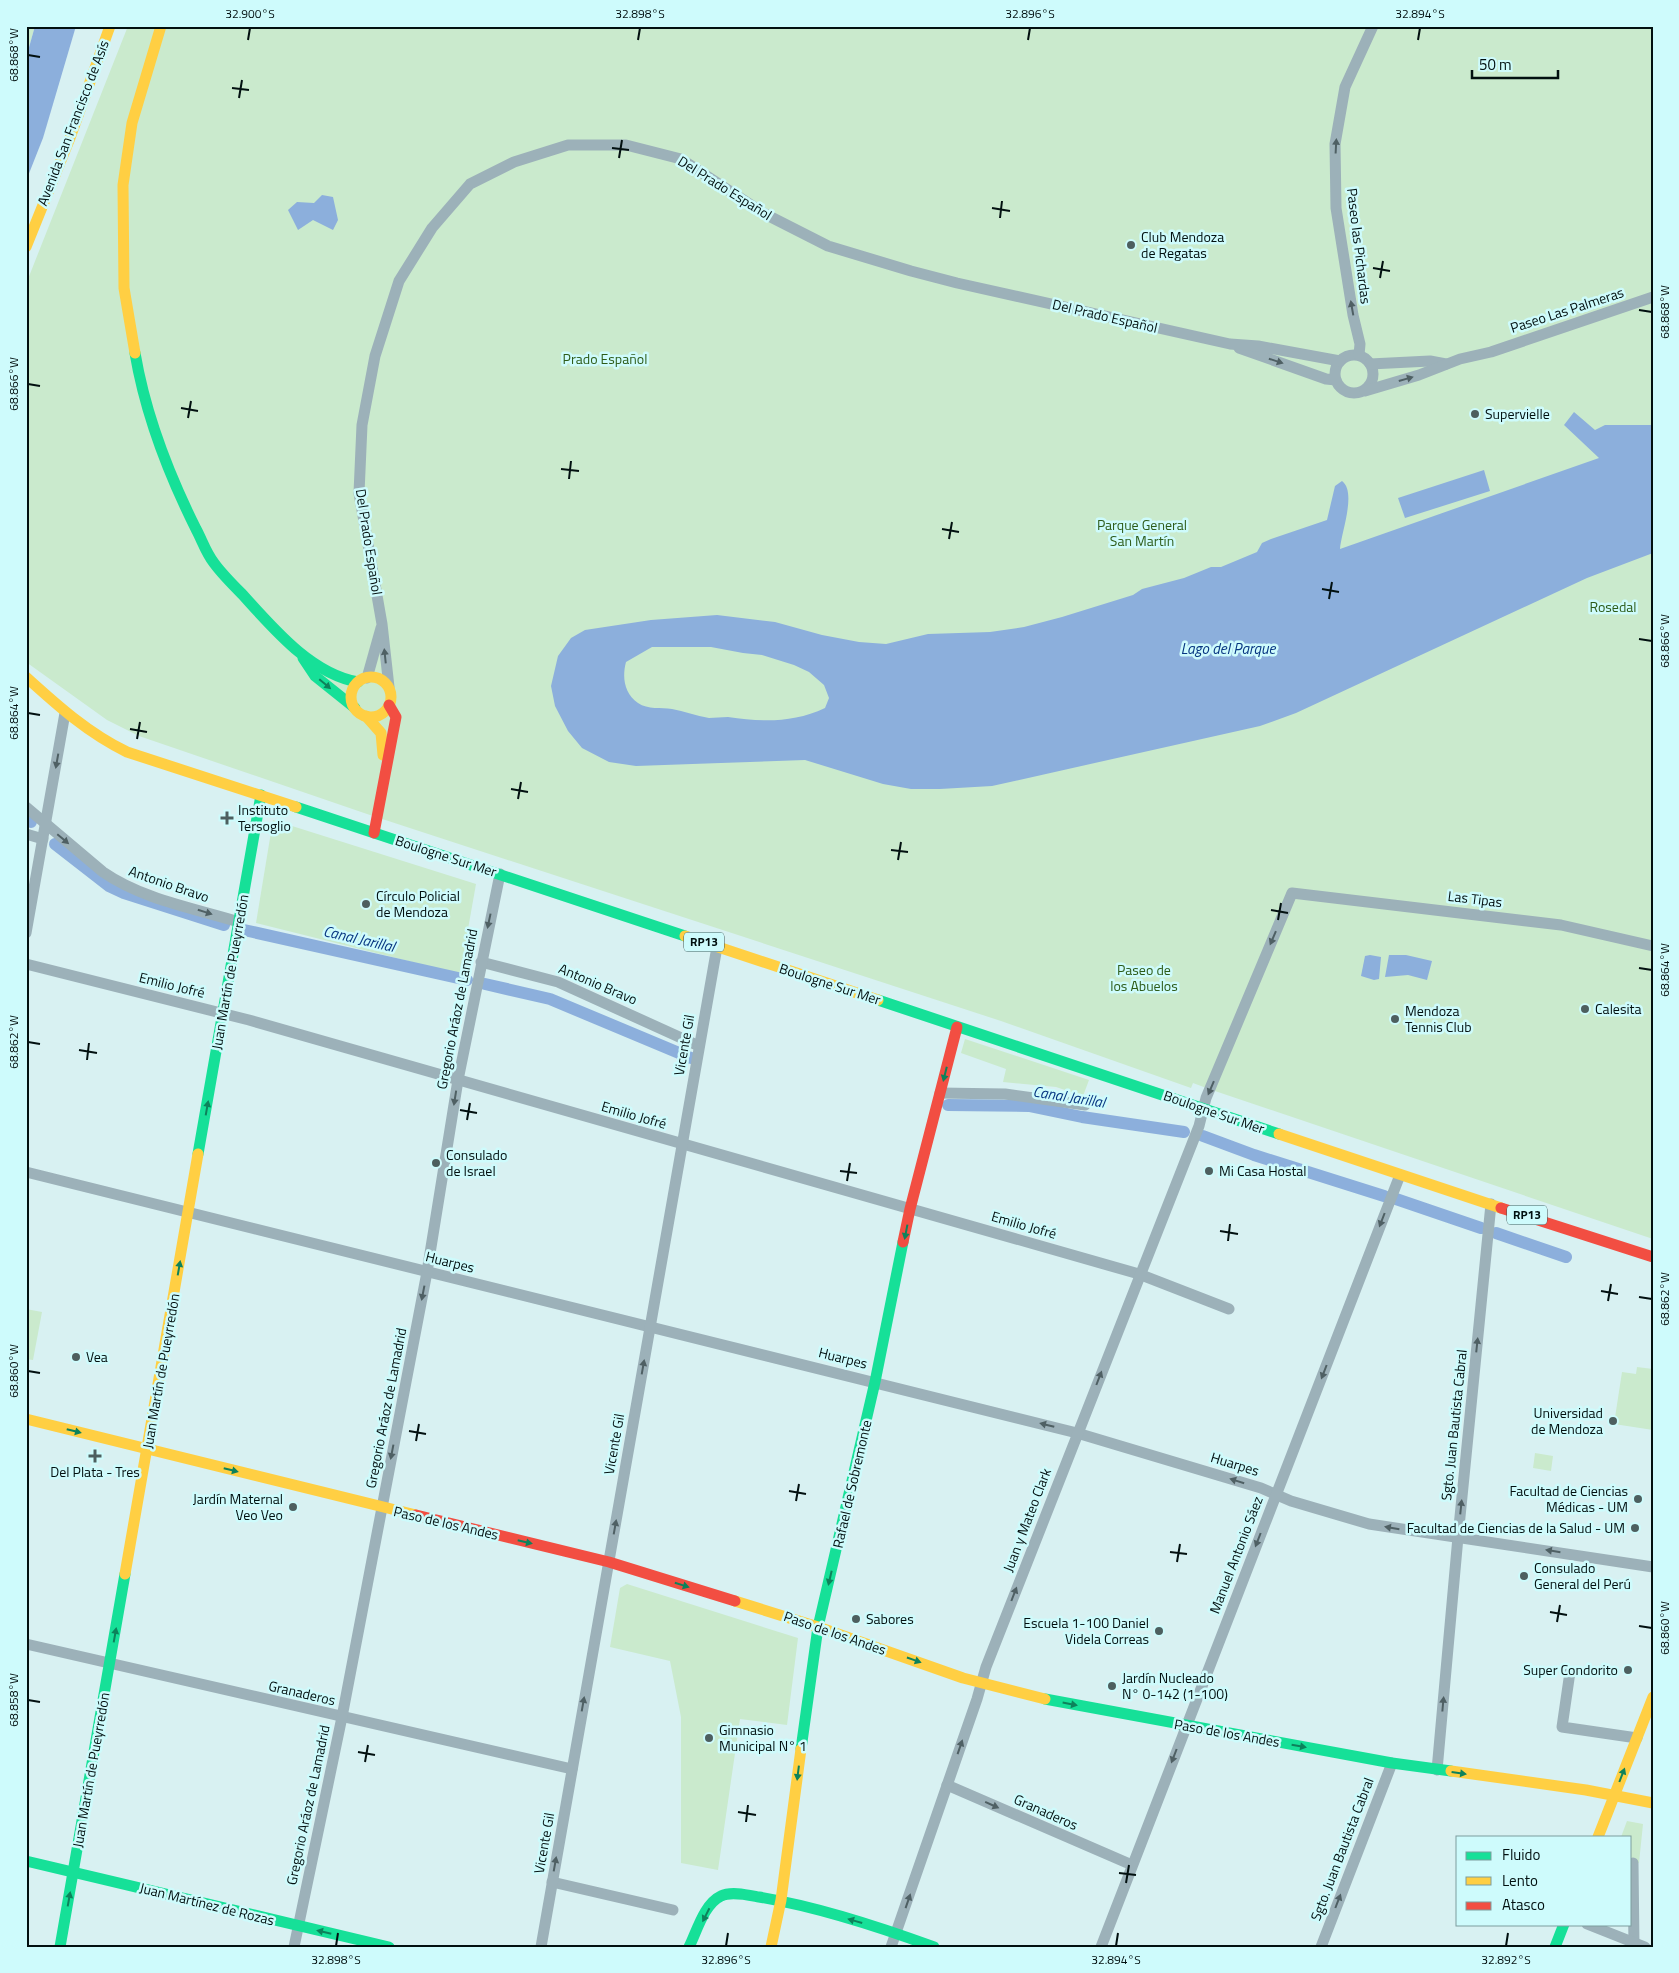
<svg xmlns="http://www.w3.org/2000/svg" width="1679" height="1973" font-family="'Titillium Web',sans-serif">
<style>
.green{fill:#caeacd}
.water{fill:#8cafdc;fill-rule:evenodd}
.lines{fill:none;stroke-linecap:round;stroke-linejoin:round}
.canal{stroke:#8cafdc;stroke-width:12}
.street{stroke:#9cb1b9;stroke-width:11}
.fast{stroke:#16e098;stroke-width:11}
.slow{stroke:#ffcf43;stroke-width:11}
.jam{stroke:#f24e42;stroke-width:11}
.oneway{fill:#4f6064}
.oneway2{fill:#0d825b}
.ticks{fill:none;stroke:#021010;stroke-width:2}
.poi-dot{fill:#4d5f5f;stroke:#cefbfc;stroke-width:2}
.labels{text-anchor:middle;stroke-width:5;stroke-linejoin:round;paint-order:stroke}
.shield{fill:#cefbfc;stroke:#3f5657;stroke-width:1}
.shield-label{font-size:12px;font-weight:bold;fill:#021010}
.street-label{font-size:14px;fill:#021010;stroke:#cefbfc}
.poi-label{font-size:14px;fill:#021010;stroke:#cefbfc;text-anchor:start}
.park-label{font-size:14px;fill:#2d5b18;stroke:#cefbfc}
.water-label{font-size:15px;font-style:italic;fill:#063581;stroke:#cefbfc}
.neatline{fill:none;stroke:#021010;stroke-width:2}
.ticks-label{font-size:12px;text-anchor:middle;fill:#021010}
</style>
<rect width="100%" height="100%" fill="#d8f1f2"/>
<g class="green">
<polygon points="26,26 35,26 26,58"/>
<polygon points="128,26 1653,26 1653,1239 1209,1089 1193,1083 1191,1088 1001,1021 367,814 139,736 107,720 26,662 26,284"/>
<polygon points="273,820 476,884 460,974 256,923"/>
<polygon points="965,1039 1089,1080 1083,1096 1056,1087 1003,1082 1006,1069 961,1053"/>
<polygon points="26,1309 42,1312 33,1360 26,1359"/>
<polygon points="1637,1367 1653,1369 1653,1430 1614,1424 1622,1372 1636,1374"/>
<polygon points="1535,1453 1553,1456 1551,1471 1533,1468"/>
<polygon points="627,1584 798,1638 787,1725 740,1719 718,1870 681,1863 681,1717 670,1661 610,1647 620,1588"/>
<polygon points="1627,1821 1643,1824 1639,1863 1630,1860 1630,1837 1621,1837"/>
</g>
<g class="water">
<polygon points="35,26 76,26 43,138 26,181 26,58"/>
<polygon points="322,195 333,197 338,220 333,230 313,220 298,230 288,210 297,202 314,203"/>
<path d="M1574,412l21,18 10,-5h48v128l-66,25 -291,135 -36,13 -268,60 -52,3h-29l-28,-5 -78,-24 -169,6 -27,-4 -27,-14 -14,-17 -13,-25 -4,-20 7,-30 13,-18 14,-8 66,-10 66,-5 58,7 47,13 37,7 27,2 42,-10 62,-2 34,-5 38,-10 71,-22 9,-6 42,-11 27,-11h10l36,-15 5,-9 9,-4 56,-19 8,-34 7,-5c15,11 -1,52 -2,68l259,-91 -35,-33zM652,647h59l32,6 19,2 32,10 15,7 15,13 5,13 -4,10c-32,15 -63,14 -97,9 -7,0 -13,1 -19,1 -13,-2 -25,-7 -37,-9 -11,-2 -24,1 -34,-6 -14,-10 -16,-26 -12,-41z"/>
<polygon points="1484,470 1490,491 1405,518 1398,498"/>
<polygon points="1370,955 1381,957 1379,979 1374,980 1361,976 1365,956"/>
<polygon points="1389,955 1406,955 1432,961 1427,980 1408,975 1385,977"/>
</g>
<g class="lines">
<g class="canal">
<polyline points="26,817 31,822"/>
<polyline points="55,844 109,886 124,893 224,925"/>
<polyline points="244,930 467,980"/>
<polyline points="485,984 550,999 691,1058"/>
<polyline points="948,1105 1029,1106 1082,1117 1184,1132"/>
<polyline points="1203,1136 1254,1155 1384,1196"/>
<polyline points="1396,1199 1481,1228"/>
<polyline points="1496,1233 1566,1257"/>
</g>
<g class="street">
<polyline points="1239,348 1326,379 1336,380"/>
<circle cx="1354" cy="374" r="19"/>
<polyline points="1359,355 1360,344 1353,315 1336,208 1335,144 1345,87 1373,26"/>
<polyline points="1370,364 1430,361 1446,364"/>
<polyline points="1365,391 1419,375 1460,359 1491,352 1653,297"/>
<polyline points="367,678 381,628"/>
<polyline points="389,687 382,624 359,493 362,425 375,356 399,281 432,228 470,184 514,162 568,145 626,145 681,159 763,213 828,246 911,271 957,283 1230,344 1258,346 1340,361"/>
<path d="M26,807l77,65c39,27 90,36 136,50"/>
<polyline points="26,834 43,839"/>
<polyline points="26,933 65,713"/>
<polyline points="481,962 558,982 699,1046"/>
<polyline points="26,964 249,1020 1139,1274 1229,1309"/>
<polyline points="940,1093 1005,1094 1085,1105"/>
<polyline points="26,1172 1077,1433 1261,1488 1291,1501 1369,1524 1653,1567"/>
<polyline points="26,1644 572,1769"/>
<polyline points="1570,1672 1562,1727 1637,1738"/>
<polyline points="1437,1770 1458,1537 1491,1204"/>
<polyline points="947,1785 1132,1865"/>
<polyline points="1633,1863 1634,1947"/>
<polyline points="552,1882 673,1910"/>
<polyline points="1587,1924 1645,1947"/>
<polyline points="294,1947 342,1717 427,1272 458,1080 500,874"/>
<polyline points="541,1947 717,947"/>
<polyline points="891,1947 977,1699 986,1667 1199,1126 1206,1098 1292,893 1561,925 1653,946"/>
<polyline points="1101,1947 1400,1175"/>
<polyline points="1321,1947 1392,1763"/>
</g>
<g class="fast">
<path d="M135,353c10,59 34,122 61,176 6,11 10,24 18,34 8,11 18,21 28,31 31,34 69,80 116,88"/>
<polyline points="303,658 315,676 355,708"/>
<polyline points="296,807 685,936"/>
<polyline points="878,1000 1279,1134"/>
<polyline points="198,1154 261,795"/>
<polyline points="1045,1699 1392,1763 1451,1771"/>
<polyline points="801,1749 818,1627 875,1382 903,1242"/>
<polyline points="26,1861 389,1947"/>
<polyline points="60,1947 125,1574"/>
<path d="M689,1947c8,-16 15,-43 32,-51 10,-5 27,-1 38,1 60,10 118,29 175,50"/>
<polyline points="1555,1947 1564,1924"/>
</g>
<g class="slow">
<polyline points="26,247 70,138 110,26"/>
<polyline points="135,353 124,288 123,185 132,123 161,26"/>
<path d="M26,677c32,29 62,56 101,75l169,55"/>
<circle cx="371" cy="697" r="20"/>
<polyline points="366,716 381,733 383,755"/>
<polyline points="685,936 878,1000"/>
<polyline points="1279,1134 1501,1208"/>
<polyline points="26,1419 416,1515"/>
<polyline points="125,1574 198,1154"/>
<polyline points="735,1601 818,1627 963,1678 1045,1699"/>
<polyline points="1451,1771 1586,1790 1653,1803"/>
<polyline points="1598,1837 1653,1697"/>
<polyline points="771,1947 781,1900 801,1749"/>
</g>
<g class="jam">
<polyline points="374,833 396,717 389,705"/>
<polyline points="1501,1208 1653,1257"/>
<polyline points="903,1242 910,1209 957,1027"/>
<polyline points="416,1515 609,1562 735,1601"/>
</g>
</g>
<defs><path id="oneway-solid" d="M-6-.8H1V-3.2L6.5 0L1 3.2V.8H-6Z" transform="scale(1.25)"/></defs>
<g class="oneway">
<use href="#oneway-solid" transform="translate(1336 146) rotate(-87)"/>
<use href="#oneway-solid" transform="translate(1352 308) rotate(-100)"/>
<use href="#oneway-solid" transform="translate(1276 361) rotate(18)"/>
<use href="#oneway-solid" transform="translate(1406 379) rotate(-16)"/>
<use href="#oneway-solid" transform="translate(385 656) rotate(-96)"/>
<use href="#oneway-solid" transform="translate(57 761) rotate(100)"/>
<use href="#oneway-solid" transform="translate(63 839) rotate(40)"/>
<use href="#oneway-solid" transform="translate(205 912) rotate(17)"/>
<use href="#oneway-solid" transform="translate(489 921) rotate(102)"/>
<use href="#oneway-solid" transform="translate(1273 938) rotate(113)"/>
<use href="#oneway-solid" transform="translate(1211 1088) rotate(113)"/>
<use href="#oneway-solid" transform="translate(455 1098) rotate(99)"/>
<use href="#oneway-solid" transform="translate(1382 1220) rotate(111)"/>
<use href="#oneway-solid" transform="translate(423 1293) rotate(101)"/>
<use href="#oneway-solid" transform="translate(1477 1345) rotate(-84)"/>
<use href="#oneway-solid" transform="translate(643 1367) rotate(-80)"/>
<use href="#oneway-solid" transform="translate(1324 1372) rotate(111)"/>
<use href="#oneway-solid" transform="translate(1099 1378) rotate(-69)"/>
<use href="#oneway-solid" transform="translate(1047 1425) rotate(-166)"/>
<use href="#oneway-solid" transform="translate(392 1452) rotate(101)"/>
<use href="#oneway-solid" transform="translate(1237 1481) rotate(-163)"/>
<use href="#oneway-solid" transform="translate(1461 1507) rotate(-84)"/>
<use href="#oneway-solid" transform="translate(615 1527) rotate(-80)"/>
<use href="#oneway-solid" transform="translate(1392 1528) rotate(-170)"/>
<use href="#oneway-solid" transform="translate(1258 1540) rotate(111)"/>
<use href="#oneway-solid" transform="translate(1553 1551) rotate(-171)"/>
<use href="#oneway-solid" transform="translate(1014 1594) rotate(-69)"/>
<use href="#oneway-solid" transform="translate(583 1704) rotate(-80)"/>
<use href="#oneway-solid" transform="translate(1443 1704) rotate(-85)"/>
<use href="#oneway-solid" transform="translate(960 1747) rotate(-71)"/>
<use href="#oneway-solid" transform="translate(1174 1756) rotate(111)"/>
<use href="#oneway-solid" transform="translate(992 1805) rotate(24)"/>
<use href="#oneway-solid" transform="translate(555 1864) rotate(-80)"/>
<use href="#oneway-solid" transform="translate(908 1901) rotate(-71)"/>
<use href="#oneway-solid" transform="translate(1338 1901) rotate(-69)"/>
</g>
<g class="oneway2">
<use href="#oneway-solid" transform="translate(325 684) rotate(40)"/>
<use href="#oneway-solid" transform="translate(945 1074) rotate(104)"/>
<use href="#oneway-solid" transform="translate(207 1108) rotate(-80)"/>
<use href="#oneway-solid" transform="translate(906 1232) rotate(101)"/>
<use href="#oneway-solid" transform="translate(179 1268) rotate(-80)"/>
<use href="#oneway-solid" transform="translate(74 1431) rotate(14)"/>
<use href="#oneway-solid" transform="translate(231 1470) rotate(14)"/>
<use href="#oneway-solid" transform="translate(525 1542) rotate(13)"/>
<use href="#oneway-solid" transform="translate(830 1578) rotate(103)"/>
<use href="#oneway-solid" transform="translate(682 1585) rotate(17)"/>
<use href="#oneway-solid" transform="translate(115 1635) rotate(-80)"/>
<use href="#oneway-solid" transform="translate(914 1660) rotate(19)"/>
<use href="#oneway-solid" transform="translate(1070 1704) rotate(11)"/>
<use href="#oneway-solid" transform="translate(1299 1746) rotate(10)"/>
<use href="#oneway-solid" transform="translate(798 1773) rotate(97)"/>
<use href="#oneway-solid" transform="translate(1459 1773) rotate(8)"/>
<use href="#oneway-solid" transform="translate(1622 1775) rotate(-69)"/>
<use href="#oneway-solid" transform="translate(69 1899) rotate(-80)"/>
<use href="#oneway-solid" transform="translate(706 1915) rotate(117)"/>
<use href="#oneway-solid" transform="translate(855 1921) rotate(-164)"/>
<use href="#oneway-solid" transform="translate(324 1932) rotate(-167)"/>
</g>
<path class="ticks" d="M248,40l2,-12M638,40l2,-12M1028,40l2,-12M1418,40l2,-12M28,55l12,2M232,88l17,2M239,98l3,-18M612,148l17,2M619,158l3,-18M992,208l18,3M1000,218l2,-17M1373,268l17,3M1380,278l3,-17M1639,310l13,2M28,384l12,2M181,408l17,3M188,418l3,-17M561,469l18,2M569,479l2,-18M942,529l17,3M949,539l3,-17M1322,589l17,3M1329,599l3,-17M1639,639l13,2M28,713l12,2M130,729l17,3M137,739l3,-17M511,789l17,3M518,799l3,-17M891,850l17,2M898,860l3,-18M1271,910l17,3M1278,920l3,-17M1639,968l13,2M28,1042l12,2M79,1050l18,3M87,1060l2,-17M460,1110l17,3M467,1120l3,-17M840,1171l17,2M847,1181l3,-18M1220,1231l18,3M1228,1241l2,-17M1601,1291l17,3M1639,1297l13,2M1608,1301l3,-17M28,1371l12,2M409,1431l17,3M416,1441l3,-17M789,1491l17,3M796,1501l3,-17M1170,1552l17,2M1177,1562l3,-18M1550,1612l17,3M1557,1622l3,-17M1639,1626l13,2M28,1700l12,2M358,1752l17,3M365,1762l3,-17M738,1812l18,3M746,1822l2,-17M1119,1873l17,2M1126,1883l3,-18M336,1946l2,-13M726,1946l2,-13M1116,1946l2,-13M1506,1946l2,-13"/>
<g class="poi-dot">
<circle cx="1131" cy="245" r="5"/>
<circle cx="1475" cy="414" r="5"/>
<path d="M224.5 810.5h5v5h5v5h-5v5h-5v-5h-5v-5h5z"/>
<circle cx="366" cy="904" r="5"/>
<circle cx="1585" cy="1009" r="5"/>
<circle cx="1395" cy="1019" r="5"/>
<circle cx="436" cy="1163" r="5"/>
<circle cx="1209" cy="1171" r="5"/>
<circle cx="76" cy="1357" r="5"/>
<circle cx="1613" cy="1421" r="5"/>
<path d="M92.5 1448.5h5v5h5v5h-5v5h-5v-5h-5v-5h5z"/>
<circle cx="1638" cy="1499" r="5"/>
<circle cx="293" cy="1507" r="5"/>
<circle cx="1635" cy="1528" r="5"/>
<circle cx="1524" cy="1576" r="5"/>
<circle cx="856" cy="1619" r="5"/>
<circle cx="1159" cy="1631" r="5"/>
<circle cx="1628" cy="1670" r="5"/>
<circle cx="1112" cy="1686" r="5"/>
<circle cx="709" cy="1738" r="5"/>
</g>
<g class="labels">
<g class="shield">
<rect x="684" y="932.5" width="40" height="19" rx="4"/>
<rect x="1507" y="1205.5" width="40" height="19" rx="4"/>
</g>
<g class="shield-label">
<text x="704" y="946">RP13</text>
<text x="1527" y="1219">RP13</text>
</g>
<g class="street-label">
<text transform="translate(73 123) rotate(-69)" y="5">Avenida San Francisco de Asís</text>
<text transform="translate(725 188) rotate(32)" y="5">Del Prado Español</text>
<text transform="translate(1359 246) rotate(83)" y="5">Paseo las Pichardas</text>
<text transform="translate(1567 310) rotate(-18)" y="5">Paseo Las Palmeras</text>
<text transform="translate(1105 316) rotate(13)" y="5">Del Prado Español</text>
<text transform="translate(369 542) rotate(81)" y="5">Del Prado Español</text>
<text transform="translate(446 856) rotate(18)" y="5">Boulogne Sur Mer</text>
<text transform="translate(169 884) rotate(19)" y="5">Antonio Bravo</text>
<text transform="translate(1475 899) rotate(7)" y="5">Las Tipas</text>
<text transform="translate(230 972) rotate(-80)" y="5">Juan Martín de Pueyrredón</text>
<text transform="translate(598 984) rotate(23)" y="5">Antonio Bravo</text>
<text transform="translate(830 984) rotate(18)" y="5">Boulogne Sur Mer</text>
<text transform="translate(172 985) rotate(14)" y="5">Emilio Jofré</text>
<text transform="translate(457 1009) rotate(-79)" y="5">Gregorio Aráoz de Lamadrid</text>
<text transform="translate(684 1045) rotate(-80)" y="5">Vicente Gil</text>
<text transform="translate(1214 1112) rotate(19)" y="5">Boulogne Sur Mer</text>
<text transform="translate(634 1115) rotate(16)" y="5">Emilio Jofré</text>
<text transform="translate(1024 1225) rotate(16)" y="5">Emilio Jofré</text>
<text transform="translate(450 1262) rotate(14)" y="5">Huarpes</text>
<text transform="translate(843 1358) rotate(14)" y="5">Huarpes</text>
<text transform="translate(161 1371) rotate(-80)" y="5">Juan Martín de Pueyrredón</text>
<text transform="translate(386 1408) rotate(-79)" y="5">Gregorio Aráoz de Lamadrid</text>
<text transform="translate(1454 1425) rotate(-84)" y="5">Sgto. Juan Bautista Cabral</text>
<text transform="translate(614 1444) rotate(-80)" y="5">Vicente Gil</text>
<text transform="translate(1235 1464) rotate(17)" y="5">Huarpes</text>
<text transform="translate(852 1484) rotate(-77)" y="5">Rafael de Sobremonte</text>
<text transform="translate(1027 1520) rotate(-69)" y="5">Juan y Mateo Clark</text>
<text transform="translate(446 1523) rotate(13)" y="5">Paso de los Andes</text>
<text transform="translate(1236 1555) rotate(-69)" y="5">Manuel Antonio Sáez</text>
<text transform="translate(835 1633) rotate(19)" y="5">Paso de los Andes</text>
<text transform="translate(302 1693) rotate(13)" y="5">Granaderos</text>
<text transform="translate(1227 1733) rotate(10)" y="5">Paso de los Andes</text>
<text transform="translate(91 1770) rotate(-80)" y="5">Juan Martín de Pueyrredón</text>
<text transform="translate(308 1805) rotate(-78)" y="5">Gregorio Aráoz de Lamadrid</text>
<text transform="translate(1046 1812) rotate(24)" y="5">Granaderos</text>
<text transform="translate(544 1843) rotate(-80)" y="5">Vicente Gil</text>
<text transform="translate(1342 1849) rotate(-69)" y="5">Sgto. Juan Bautista Cabral</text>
<text transform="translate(207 1904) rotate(14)" y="5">Juan Martínez de Rozas</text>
</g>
<g class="poi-label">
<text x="1141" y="242">Club Mendoza<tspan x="1141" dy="16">de Regatas</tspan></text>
<text x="1485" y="419">Supervielle</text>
<text x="238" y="815">Instituto<tspan x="238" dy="16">Tersoglio</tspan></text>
<text x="376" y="901">Círculo Policial<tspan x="376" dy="16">de Mendoza</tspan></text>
<text x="1595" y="1014">Calesita</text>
<text x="1405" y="1016">Mendoza<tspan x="1405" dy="16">Tennis Club</tspan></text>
<text x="446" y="1160">Consulado<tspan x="446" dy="16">de Israel</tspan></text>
<text x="1219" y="1176">Mi Casa Hostal</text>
<text x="86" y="1362">Vea</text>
<text x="1603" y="1418" text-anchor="end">Universidad<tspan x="1603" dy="16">de Mendoza</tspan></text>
<text x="95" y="1477" text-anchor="middle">Del Plata - Tres</text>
<text x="1628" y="1496" text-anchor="end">Facultad de Ciencias<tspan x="1628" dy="16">Médicas - UM</tspan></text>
<text x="283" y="1504" text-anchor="end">Jardín Maternal<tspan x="283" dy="16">Veo Veo</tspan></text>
<text x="1625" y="1533" text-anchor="end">Facultad de Ciencias de la Salud - UM</text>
<text x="1534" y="1573">Consulado<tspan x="1534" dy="16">General del Perú</tspan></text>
<text x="866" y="1624">Sabores</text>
<text x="1149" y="1628" text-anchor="end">Escuela 1-100 Daniel<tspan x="1149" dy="16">Videla Correas</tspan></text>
<text x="1618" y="1675" text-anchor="end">Super Condorito</text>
<text x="1122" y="1683">Jardín Nucleado<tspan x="1122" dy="16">N° 0-142 (1-100)</tspan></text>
<text x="719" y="1735">Gimnasio<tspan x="719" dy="16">Municipal N° 1</tspan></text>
</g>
<g class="park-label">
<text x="605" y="364">Prado Español</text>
<text x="1142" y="530">Parque General<tspan x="1142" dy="16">San Martín</tspan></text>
<text x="1613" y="612">Rosedal</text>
<text x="1144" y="975">Paseo de<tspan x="1144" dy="16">los Abuelos</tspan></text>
</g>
<g class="water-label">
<text x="1228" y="654">Lago del Parque</text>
<text transform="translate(359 939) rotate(13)" y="5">Canal Jarillal</text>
<text transform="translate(1069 1097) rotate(9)" y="5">Canal Jarillal</text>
</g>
</g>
<rect width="1679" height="1973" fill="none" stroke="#cefbfc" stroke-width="55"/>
<rect x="1456" y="1836" width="175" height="90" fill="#cefbfc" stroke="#7c9d9e"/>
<rect x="1466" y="1852" width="25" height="8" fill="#16e098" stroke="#7c9d9e"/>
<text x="1502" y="1860" font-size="15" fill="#021010">Fluido</text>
<rect x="1466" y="1877" width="25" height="8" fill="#ffcf43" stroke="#7c9d9e"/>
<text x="1502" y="1886" font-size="15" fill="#021010">Lento</text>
<rect x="1466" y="1902" width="25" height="8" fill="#f24e42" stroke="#7c9d9e"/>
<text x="1502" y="1910" font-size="15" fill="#021010">Atasco</text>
<path d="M1472 70v8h86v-8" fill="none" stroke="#021010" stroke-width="2.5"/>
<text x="1479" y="70" font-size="15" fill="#021010" stroke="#cefbfc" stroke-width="4" paint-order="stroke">50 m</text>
<rect x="28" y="28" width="1624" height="1918" class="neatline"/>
<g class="ticks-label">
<text x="250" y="18">32.900°S</text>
<text x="640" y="18">32.898°S</text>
<text x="1030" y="18">32.896°S</text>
<text x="1420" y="18">32.894°S</text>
<text transform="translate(14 55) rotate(-90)" y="4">68.868°W</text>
<text transform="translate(1665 312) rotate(-90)" y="4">68.868°W</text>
<text transform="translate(14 384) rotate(-90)" y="4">68.866°W</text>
<text transform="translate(1665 641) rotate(-90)" y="4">68.866°W</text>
<text transform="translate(14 713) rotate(-90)" y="4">68.864°W</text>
<text transform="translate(1665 970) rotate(-90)" y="4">68.864°W</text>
<text transform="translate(14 1042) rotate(-90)" y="4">68.862°W</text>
<text transform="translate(1665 1299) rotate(-90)" y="4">68.862°W</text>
<text transform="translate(14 1371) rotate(-90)" y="4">68.860°W</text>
<text transform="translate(1665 1628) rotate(-90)" y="4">68.860°W</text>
<text transform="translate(14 1700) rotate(-90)" y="4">68.858°W</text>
<text x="336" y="1964">32.898°S</text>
<text x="726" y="1964">32.896°S</text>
<text x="1116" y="1964">32.894°S</text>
<text x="1506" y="1964">32.892°S</text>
</g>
</svg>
